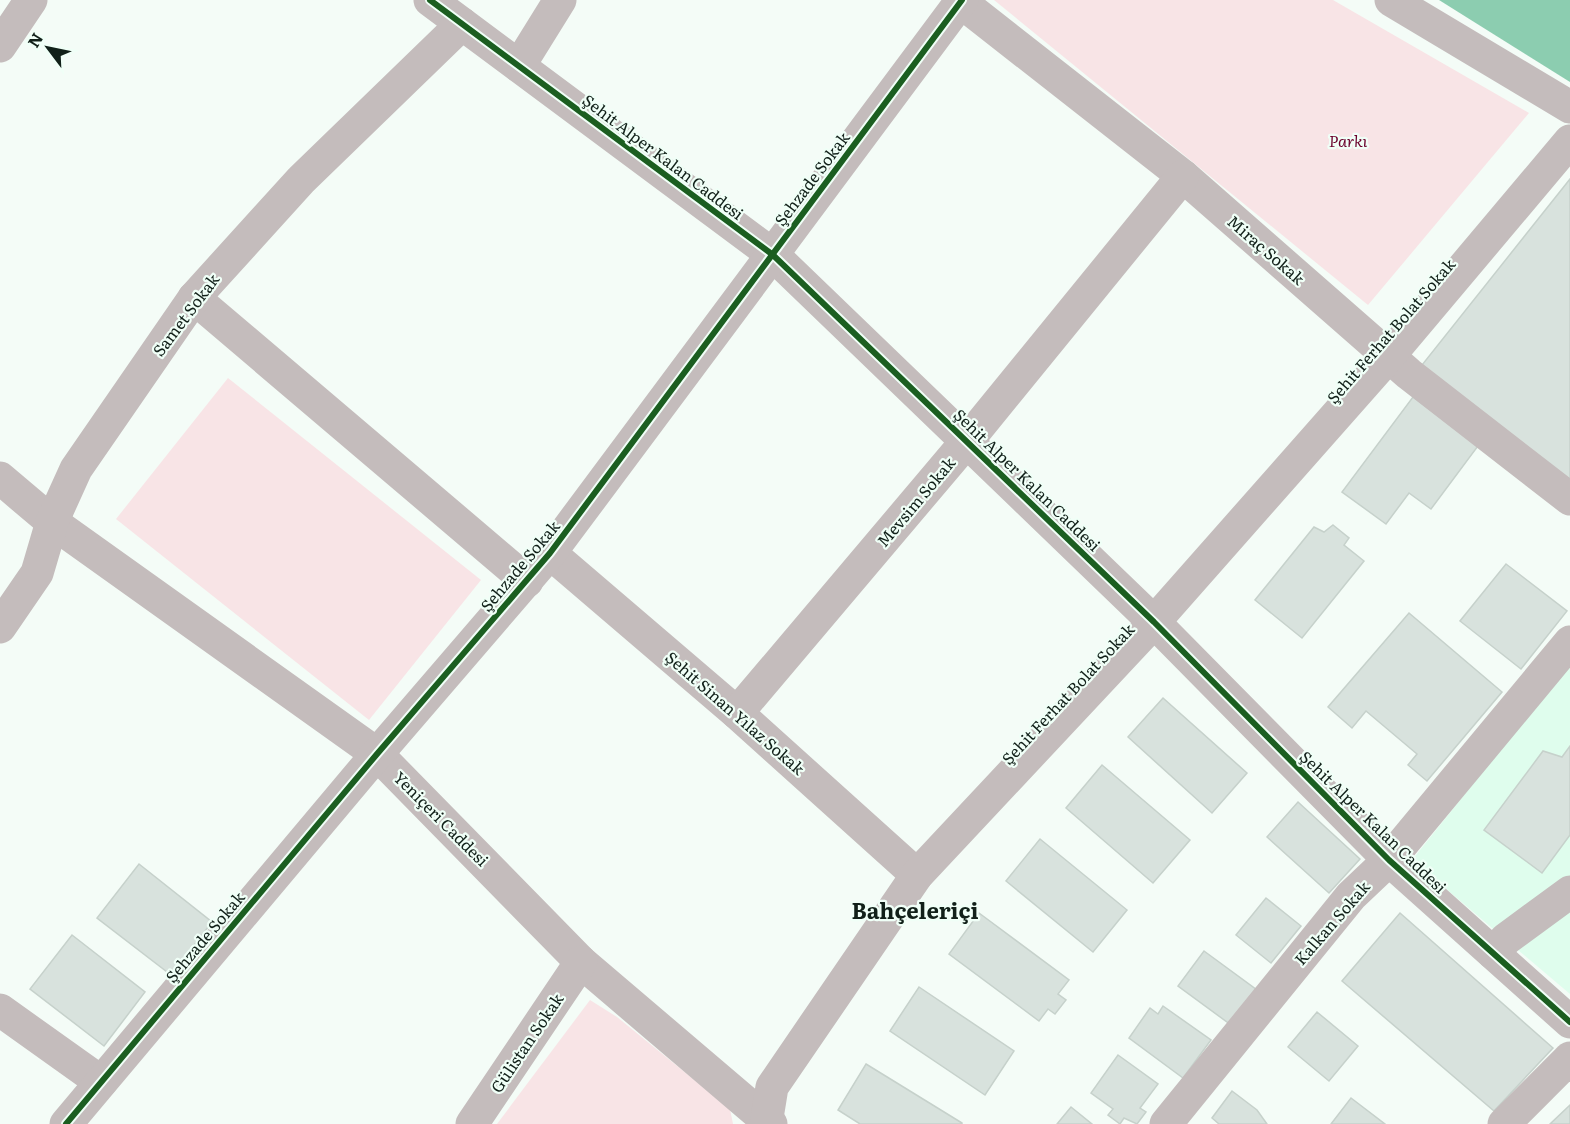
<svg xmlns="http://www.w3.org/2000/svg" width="1570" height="1124" font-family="Literata,serif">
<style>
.built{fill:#dffded}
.green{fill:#f8e4e6}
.water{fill:#8ccdb0}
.building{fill:#d8e2dd;stroke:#c6d1cb;stroke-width:1.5}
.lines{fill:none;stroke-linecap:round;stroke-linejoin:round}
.minor{stroke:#c4bcbc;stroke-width:33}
.cycleway-casing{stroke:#f0fff7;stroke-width:10}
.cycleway{stroke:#1b5e20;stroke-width:6}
.labels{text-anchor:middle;stroke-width:4.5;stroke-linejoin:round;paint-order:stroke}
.park-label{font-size:16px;font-style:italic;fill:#6a002b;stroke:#f0fff7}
.street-label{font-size:16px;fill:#112019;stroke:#f0fff7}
.district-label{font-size:22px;font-weight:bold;fill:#112019;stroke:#f0fff7}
</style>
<rect width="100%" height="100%" fill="#f4fcf7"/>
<polygon class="built" points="1570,663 1570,994 1412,860"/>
<g class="green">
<polygon points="994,0 1333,0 1529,113 1368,305"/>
<polygon points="228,378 481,580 369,720 116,519"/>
<polygon points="590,1000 617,1017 730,1109 733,1124 497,1124"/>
</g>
<polygon class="water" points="1440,0 1570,0 1570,82 1439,0"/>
<g class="building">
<polygon points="1570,179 1570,480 1418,370"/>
<polygon points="1413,397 1478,446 1431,509 1409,493 1386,524 1342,492"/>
<polygon points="1333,525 1349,538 1344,545 1364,561 1302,638 1255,600 1314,527 1324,532"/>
<polygon points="1506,564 1567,611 1521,669 1460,621"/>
<polygon points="1409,613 1502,692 1427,781 1408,765 1417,754 1366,711 1352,728 1328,707"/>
<polygon points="1163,698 1247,773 1212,813 1128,737"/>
<polygon points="1570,746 1570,835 1542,873 1484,830 1543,751 1562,757"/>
<polygon points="1102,765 1190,840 1153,883 1066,808"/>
<polygon points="1298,802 1360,859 1329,893 1267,837"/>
<polygon points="1040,839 1127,910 1093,952 1006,881"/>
<polygon points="139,864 212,922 171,975 97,918"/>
<polygon points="1266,898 1301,926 1271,963 1236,935"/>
<polygon points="979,913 1069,980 1058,994 1066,1000 1055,1014 1048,1009 1039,1021 949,954"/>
<polygon points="1400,913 1553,1048 1494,1111 1342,981"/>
<polygon points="72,935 145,992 104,1046 30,989"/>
<polygon points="1204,951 1257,990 1231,1025 1178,986"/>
<polygon points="919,987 1014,1051 985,1095 890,1031"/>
<polygon points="1163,1006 1211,1040 1183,1078 1129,1038 1150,1008 1158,1014"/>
<polygon points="1317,1012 1358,1046 1329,1081 1288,1047"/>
<polygon points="1118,1055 1158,1084 1140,1108 1146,1112 1137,1124 1124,1118 1120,1124 1108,1115 1113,1109 1091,1093"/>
<polygon points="866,1064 962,1123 962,1124 860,1124 838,1110"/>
<polygon points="1232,1091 1257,1110 1267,1124 1219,1124 1212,1118"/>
<polygon points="1351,1098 1385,1124 1331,1124"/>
<polygon points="1570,1105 1570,1124 1550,1124"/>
<polygon points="1071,1107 1092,1124 1057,1124"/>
</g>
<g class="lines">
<g class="minor">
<polyline points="430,0 773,255 1154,622 1389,860 1570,1022"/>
<polyline points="1391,0 1570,107"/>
<polyline points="961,2 1183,176 1409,374 1570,499"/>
<polyline points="0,46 31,0"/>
<polyline points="519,66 560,0"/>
<polyline points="194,298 527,581"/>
<polyline points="0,478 52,522 377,754 581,962 771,1124"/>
<polyline points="550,553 737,713 917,875"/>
<polyline points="0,627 37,573 52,522 76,469 194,298 301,180 462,24"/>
<polyline points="737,713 967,441 1183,176"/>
<polyline points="1493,953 1506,939 1570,892"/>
<polyline points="0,1010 101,1082"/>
<polyline points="66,1124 377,754 550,553 962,0"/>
<polyline points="472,1124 581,962"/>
<polyline points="766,1124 772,1087 917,875 1154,622 1388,357 1570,141"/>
<polyline points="1166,1124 1351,896 1389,860 1570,642"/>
<polyline points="1504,1124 1570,1058"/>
</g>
<g class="cycleway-casing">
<g id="cycleway">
<polyline points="430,0 773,255 1154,622 1389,860 1570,1022"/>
<polyline points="66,1124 377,754 550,553 962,0"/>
</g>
</g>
<use href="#cycleway" class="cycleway"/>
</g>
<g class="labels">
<g class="park-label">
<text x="1348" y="147">Parkı</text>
</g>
<g class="street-label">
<text transform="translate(663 157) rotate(37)" y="6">Şehit Alper Kalan Caddesi</text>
<text transform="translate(812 179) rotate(-53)" y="6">Şehzade Sokak</text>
<text transform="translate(1266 250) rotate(41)" y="6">Miraç Sokak</text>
<text transform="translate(186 315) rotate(-53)" y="6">Samet Sokak</text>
<text transform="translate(1391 331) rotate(-49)" y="6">Şehit Ferhat Bolat Sokak</text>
<text transform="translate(1027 480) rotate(44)" y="6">Şehit Alper Kalan Caddesi</text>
<text transform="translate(916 502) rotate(-50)" y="6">Mevsim Sokak</text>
<text transform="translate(520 566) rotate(-50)" y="6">Şehzade Sokak</text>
<text transform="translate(1068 694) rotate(-47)" y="6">Şehit Ferhat Bolat Sokak</text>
<text transform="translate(735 713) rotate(41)" y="6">Şehit Sinan Yılaz Sokak</text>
<text transform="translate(441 819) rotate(45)" y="6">Yeniçeri Caddesi</text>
<text transform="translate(1373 822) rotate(44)" y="6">Şehit Alper Kalan Caddesi</text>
<text transform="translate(1332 923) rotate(-49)" y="6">Kalkan Sokak</text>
<text transform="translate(205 937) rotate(-50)" y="6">Şehzade Sokak</text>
<text transform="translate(527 1043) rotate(-56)" y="6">Gülistan Sokak</text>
</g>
<g class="district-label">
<text x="915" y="919">Bahçeleriçi</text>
</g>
</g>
<g transform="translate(48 48) rotate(302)" stroke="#f0fff7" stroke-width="4.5" paint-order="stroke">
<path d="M0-4.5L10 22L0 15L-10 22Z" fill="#112019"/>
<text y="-9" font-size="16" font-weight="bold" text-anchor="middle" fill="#112019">N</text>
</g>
</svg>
